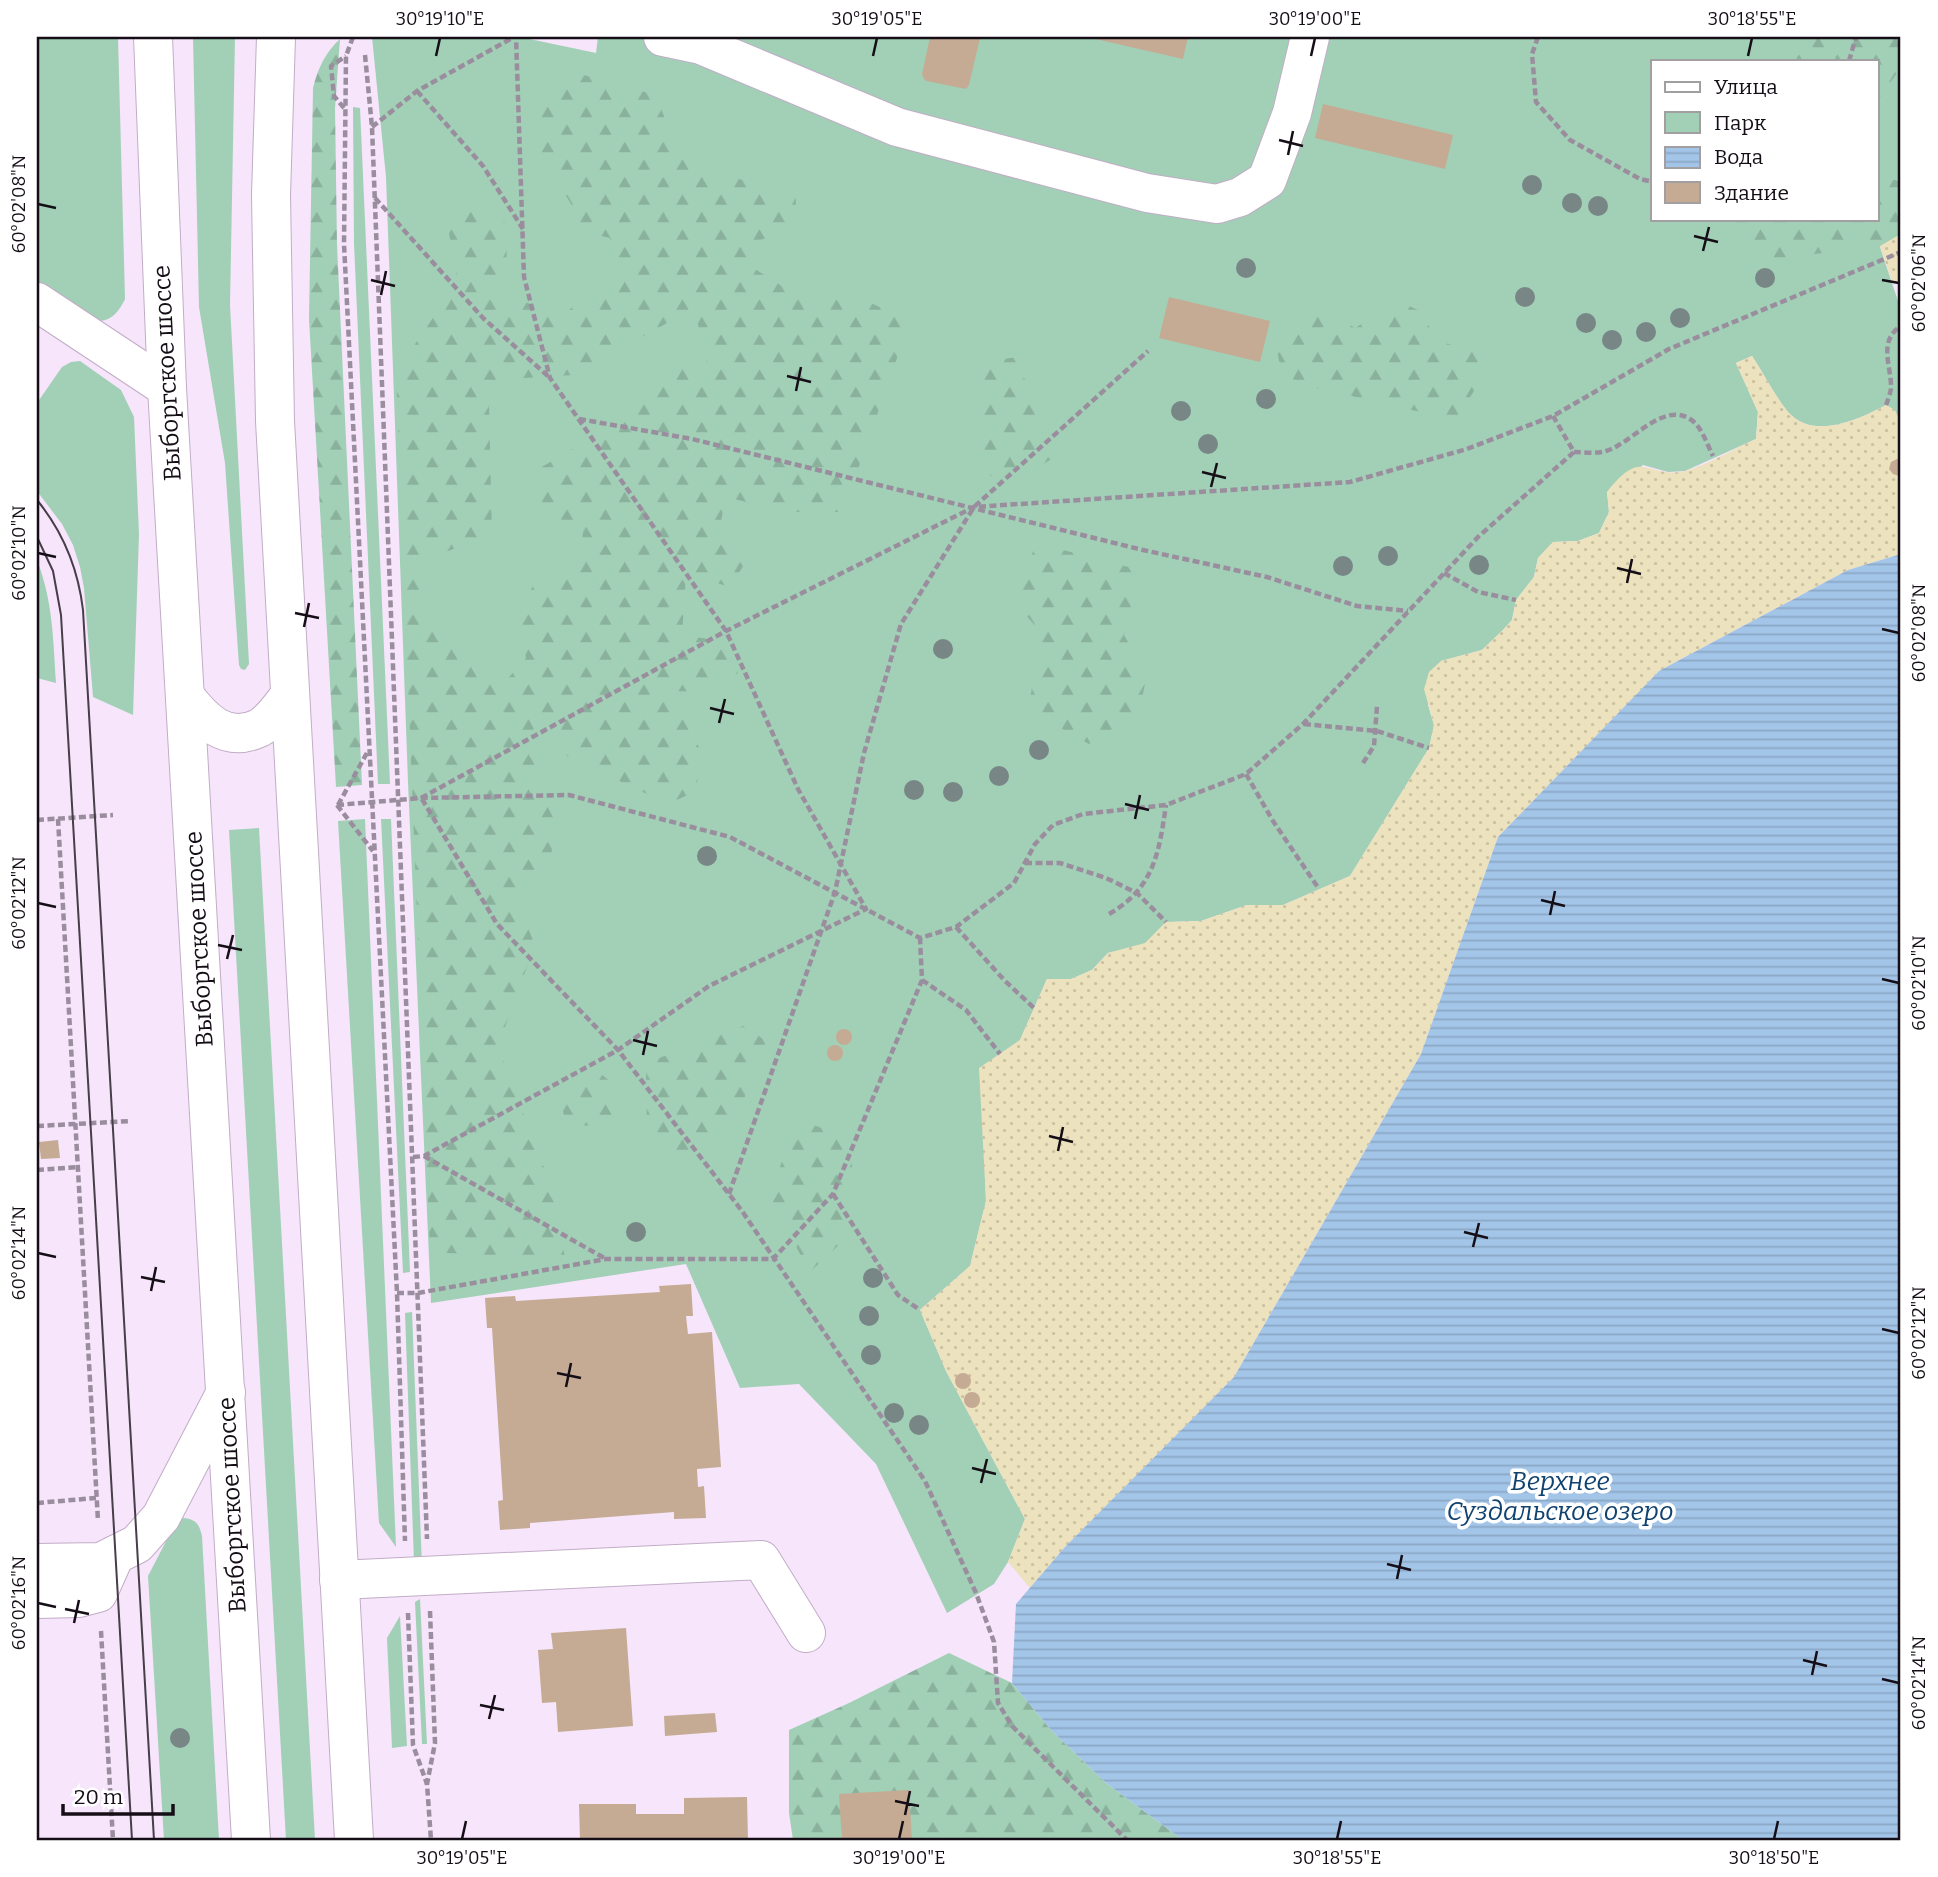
<svg xmlns="http://www.w3.org/2000/svg" width="1938" height="1877" font-family="Bitter,serif">
<style>
.green{fill:#a1d0b6;fill-rule:evenodd}
.forest{fill:url(#forest-firs);fill-rule:evenodd}
.sand{fill:url(#sand-dots)}
.water{fill:url(#water-rules)}
.building{fill:#c5ab94}
.lines{fill:none;stroke-linecap:round;stroke-linejoin:round}
.minor-casing{stroke:#c2adc7;stroke-width:40}
.major-casing{stroke:#c2adc7;stroke-width:40}
.path{stroke:#9a8e9e;stroke-width:4.5;stroke-dasharray:7 3.5;stroke-linecap:butt}
.minor{stroke:#fff;stroke-width:38}
.major{stroke:#fff;stroke-width:38}
.tram{stroke:#473e49;stroke-width:2}
.tree{fill:#788686}
.ticks{fill:none;stroke:#150e17;stroke-width:2.5}
.labels{text-anchor:middle;stroke-width:7;stroke-linejoin:round;paint-order:stroke}
.street-label{font-size:24px;fill:#150e17;stroke:#fff}
.water-label{font-size:26px;font-style:italic;fill:#10426f;stroke:#fff}
.neatline{fill:none;stroke:#150e17;stroke-width:2.5}
.ticks-label{font-size:18px;text-anchor:middle;fill:#150e17}
</style>
<defs>
<pattern id="forest-firs" width="22" height="20" patternUnits="userSpaceOnUse" patternTransform="scale(1.75)"><rect width="22" height="20" fill="#a1d0b6"/><path d="M5 1l3.5 6h-7zM16 11l3.5 6h-7z" fill="#8ab19c"/></pattern>
<pattern id="sand-dots" width="8" height="8" patternUnits="userSpaceOnUse" patternTransform="scale(1.75)"><rect width="8" height="8" fill="#ece2bd"/><path d="M2 2h.1M6 6h.1" fill="none" stroke="#cac1a2" stroke-width="1.8" stroke-linecap="round"/></pattern>
<pattern id="water-rules" width="6" height="5" patternUnits="userSpaceOnUse" patternTransform="scale(1.75)"><rect width="6" height="5" fill="#a3c5e8"/><path d="M0 2.5h6" fill="none" stroke="#8ba8c6"/></pattern>
</defs>
<rect width="100%" height="100%" fill="#f6e5fb"/>
<g class="green">
<path d="M37,37h81l7,262c-7,14 -14,23 -31,22l-57,-36z"/>
<polygon points="193,37 235,37 230,305 249,664 245,670 241,669 239,665 225,463 199,307"/>
<path d="M372,37h148l76,16 2,-16h1303v197l-21,13 21,63v114l-7,-14 -8,-5c-26,14 -73,36 -98,7 -14,-17 -24,-38 -36,-56l-16,7 22,49 -2,27 -71,32 -17,1 -25,-7 -36,27 2,20 -10,21 -21,8 -25,1 -15,16 -4,19 -18,23 -4,20 -10,11 -20,19 -41,11 -13,44 6,20 -5,23 -79,128 -67,29h-36l-46,16 -35,1 -21,22 -37,9 -16,17 -21,9h-24l-27,61 -10,9 -26,94 2,58 -16,65 -50,44 26,61 79,148 -17,43 -14,22 -47,29 -71,-149 -77,-80 -59,4 -54,-124 -255,39 -23,-521 -22,-605zM1653,61h224v158h-224z"/>
<polygon points="353,107 360,108 390,784 378,784 354,243"/>
<polygon points="80,361 121,390 134,417 139,534 133,715 93,697 84,588 80,567 73,545 62,524 37,491 37,403 62,367 71,362"/>
<path d="M37,560c16,42 16,78 19,123l-19,-5z"/>
<polygon points="365,819 396,1547 379,1523 338,821"/>
<polygon points="381,819 391,819 410,1272 403,1273"/>
<polygon points="259,828 315,1840 286,1840 229,830"/>
<polygon points="412,1312 422,1567 414,1562 405,1313"/>
<path d="M183,1518c13,1 16,6 19,18l17,304h-55l-16,-264 27,-52z"/>
<polygon points="420,1599 427,1744 422,1744 415,1602"/>
<polygon points="400,1616 407,1746 392,1748 387,1638"/>
</g>
<g class="forest">
<polygon points="1809,37 1901,37 1901,67 1877,102 1877,61 1794,61"/>
<path d="M340,39l-5,69 2,137 25,540 -26,2 -27,-468 4,-231c5,-20 12,-35 27,-49z"/>
<path d="M573,72l83,23 24,64 116,39 -1,35 -47,9 2,24 68,43 31,-16 61,28 -67,191h-53l-65,-15 -6,39 30,21 -19,30 -44,-13 -4,61 46,7 10,31 -29,19 -41,-1 33,60 -5,40 -28,13 -101,-48 -14,-35 -20,3 5,64 19,37 -9,44 -31,33 18,43 -37,101 59,156 8,57 -135,-7 -34,-880 41,-60 20,-36 -11,-59 26,-14 36,21 -2,46 -12,24 70,19 57,-38 -11,-37 -38,-9 -1,-25 -36,-59 6,-52zM694,308l14,58 -33,2 -94,76 -41,24 -1,46 44,16 -3,43 -41,3 -21,35 8,47 -31,35 -16,-36 -56,-46 3,-52 66,-24 -3,-131 19,-25 66,-4z"/>
<polygon points="1877,174 1901,182 1901,227 1884,240 1843,250 1774,260 1734,232 1737,219 1877,219"/>
<polygon points="1398,301 1420,311 1437,340 1478,354 1489,368 1455,420 1296,383 1279,361 1275,337 1298,316 1331,312 1355,328"/>
<polygon points="1017,357 1052,459 1007,484 985,473 979,363"/>
<polygon points="1036,543 1140,570 1124,635 1147,675 1139,712 1089,744 1029,710 1039,630 1015,603"/>
<polygon points="743,1026 767,1041 732,1129 691,1163 647,1135 646,1063"/>
<polygon points="596,1070 616,1086 621,1128 565,1124 560,1089"/>
<polygon points="797,1119 855,1140 843,1241 810,1272 769,1198"/>
<polygon points="949,1653 1012,1683 1052,1731 1106,1783 1183,1840 793,1840 789,1813 789,1730 849,1703"/>
</g>
<g class="sand">
<polygon points="1901,234 1901,285 1892,281 1880,246"/>
<path d="M1752,356c12,18 22,39 36,56 25,29 72,7 98,-7l9,5 6,14v130l-53,16 -189,101 -161,166 -77,217 -187,323 -169,170 -35,41 -22,-26 17,-43 -79,-148 -26,-61 50,-44 16,-65 -7,-133 41,-28 27,-61h24l21,-9 16,-17 37,-10 21,-21 35,-1 46,-16h36l67,-29 79,-128 5,-23 -10,-36 5,-17 12,-11 41,-11 20,-19 10,-11 4,-20 18,-23 4,-19 15,-16 25,-1 21,-8 10,-21 -2,-20c37,-47 39,-12 78,-21 20,-5 51,-23 71,-32l2,-27 -22,-49z"/>
</g>
<polygon class="water" points="1901,554 1901,1840 1183,1840 1106,1783 1052,1731 1012,1683 1016,1604 1065,1547 1234,1377 1421,1054 1498,837 1659,671 1848,570"/>
<g class="building">
<polygon points="930,37 980,38 969,85 966,89 926,81 924,79 922,74"/>
<polygon points="1087,37 1188,37 1183,59"/>
<polygon points="1323,104 1453,135 1445,169 1315,138"/>
<polygon points="1169,297 1270,321 1260,362 1159,338"/>
<polygon points="1897,459 1901,460 1901,475 1899,476 1893,474 1889,469 1891,462"/>
<circle cx="844" cy="1037" r="8"/>
<circle cx="835" cy="1053" r="8"/>
<polygon points="58,1140 60,1158 41,1159 39,1142"/>
<polygon points="691,1284 693,1316 686,1316 688,1334 712,1332 721,1467 697,1469 698,1487 704,1486 706,1518 674,1519 674,1512 530,1523 530,1528 500,1530 498,1501 503,1500 492,1328 487,1328 485,1298 515,1296 516,1301 660,1292 659,1286"/>
<circle cx="963" cy="1381" r="8"/>
<circle cx="972" cy="1400" r="8"/>
<polygon points="626,1628 633,1726 558,1732 556,1702 542,1703 538,1650 553,1649 551,1633"/>
<polygon points="715,1713 717,1732 665,1736 664,1716"/>
<polygon points="909,1790 912,1840 842,1840 839,1794"/>
<polygon points="747,1797 748,1840 580,1840 579,1804 636,1804 636,1814 684,1814 684,1798"/>
</g>
<g class="lines">
<g class="minor-casing">
<g id="minor">
<polyline points="663,37 701,45 897,127 1147,193 1217,204 1240,197 1267,180 1292,113 1310,37"/>
<polyline points="37,302 167,388"/>
<polyline points="37,1563 101,1562 115,1555"/>
<polyline points="339,1580 761,1560 806,1633"/>
<polyline points="37,1599 79,1598 98,1593 115,1555 137,1544 161,1517 226,1392"/>
</g>
</g>
<g class="major-casing">
<g id="major">
<polyline points="153,37 167,388 251,1840"/>
<polyline points="276,37 271,195 275,421 354,1840"/>
<path d="M185,696c18,24 41,48 74,32 13,-7 22,-22 31,-33"/>
</g>
</g>
<g class="path">
<polyline points="353,37 346,56 344,244 397,1293 405,1541"/>
<polyline points="1538,37 1532,54 1536,102 1570,140 1640,179 1653,182"/>
<polyline points="365,55 372,127 427,1539"/>
<polyline points="1849,61 1856,37"/>
<polyline points="417,91 483,166 523,229"/>
<polyline points="344,108 334,96 331,66 346,56"/>
<polyline points="372,127 417,91 514,37"/>
<polyline points="375,198 483,318 549,377"/>
<path d="M1886,405c2,-5 4,-11 5,-16 1,-22 -14,-48 10,-63"/>
<polyline points="579,419 692,439 1143,550 1267,577 1357,606 1408,611"/>
<path d="M1574,452c10,0 23,2 32,-1 27,-8 60,-54 88,-29 8,7 14,24 19,34"/>
<polyline points="1444,573 1478,592 1516,600"/>
<polyline points="1304,724 1377,731 1429,748"/>
<polyline points="1363,763 1374,746 1377,706"/>
<polyline points="1246,774 1273,821 1319,889"/>
<polyline points="421,798 726,631 974,507 1350,482 1467,449 1553,416 1669,349 1901,252"/>
<polyline points="422,799 497,924 618,1050 742,1211 925,1481 976,1593 994,1642 998,1703 1012,1726 1127,1840"/>
<polyline points="337,805 421,798 569,795 730,837 920,938 956,927 1014,883 1035,844 1053,825 1083,814 1166,805 1246,774 1303,724 1478,537 1574,452 1553,416"/>
<polyline points="337,805 373,851"/>
<polyline points="338,805 368,751"/>
<polyline points="58,819 98,1521"/>
<polyline points="37,820 113,815"/>
<polyline points="1025,863 1060,863 1106,878 1137,893 1166,922"/>
<path d="M1109,914c45,-26 50,-61 57,-109"/>
<polyline points="956,927 1005,981 1034,1008"/>
<polyline points="922,980 966,1010 1000,1054"/>
<polyline points="37,1126 131,1121"/>
<polyline points="424,1156 606,1259"/>
<polyline points="413,1157 424,1156 618,1050 709,986 866,909 798,789 726,631 550,378 524,277 516,37"/>
<polyline points="37,1170 79,1167"/>
<polyline points="729,1194 835,892 864,753 901,624 974,507 1148,351"/>
<polyline points="833,1194 898,1295 920,1310"/>
<polyline points="397,1293 418,1293 606,1259 773,1259 833,1194 922,980 920,938"/>
<polyline points="37,1503 96,1498"/>
<polyline points="430,1611 435,1743 427,1784 431,1840"/>
<polyline points="408,1613 413,1745 427,1784"/>
<polyline points="101,1631 113,1840"/>
</g>
<use href="#minor" class="minor"/>
<use href="#major" class="major"/>
<g class="tram">
<path d="M37,500c27,33 41,68 46,110l71,1230"/>
<polyline points="37,537 53,571 61,615 132,1840"/>
</g>
</g>
<g class="tree">
<circle cx="1532" cy="185" r="10"/>
<circle cx="1572" cy="203" r="10"/>
<circle cx="1598" cy="206" r="10"/>
<circle cx="1246" cy="268" r="10"/>
<circle cx="1765" cy="278" r="10"/>
<circle cx="1525" cy="297" r="10"/>
<circle cx="1680" cy="318" r="10"/>
<circle cx="1586" cy="323" r="10"/>
<circle cx="1646" cy="332" r="10"/>
<circle cx="1612" cy="340" r="10"/>
<circle cx="1266" cy="399" r="10"/>
<circle cx="1181" cy="411" r="10"/>
<circle cx="1208" cy="444" r="10"/>
<circle cx="1388" cy="556" r="10"/>
<circle cx="1479" cy="565" r="10"/>
<circle cx="1343" cy="566" r="10"/>
<circle cx="943" cy="649" r="10"/>
<circle cx="1039" cy="750" r="10"/>
<circle cx="999" cy="776" r="10"/>
<circle cx="914" cy="790" r="10"/>
<circle cx="953" cy="792" r="10"/>
<circle cx="707" cy="856" r="10"/>
<circle cx="636" cy="1232" r="10"/>
<circle cx="873" cy="1278" r="10"/>
<circle cx="869" cy="1316" r="10"/>
<circle cx="871" cy="1355" r="10"/>
<circle cx="894" cy="1413" r="10"/>
<circle cx="919" cy="1425" r="10"/>
<circle cx="180" cy="1738" r="10"/>
</g>
<path class="ticks" d="M436,56l4,-18M873,56l4,-18M1311,56l4,-18M1748,56l4,-18M1279,140l24,6M1288,155l5,-24M38,204l18,4M1694,236l24,6M1703,251l6,-24M371,280l24,6M1882,280l17,3M381,295l5,-24M787,376l24,6M796,391l5,-24M1202,472l24,6M1211,487l6,-24M38,553l18,4M1617,568l24,6M1627,583l5,-24M295,613l24,5M304,627l5,-24M1882,629l17,4M710,708l24,6M719,723l6,-24M1125,804l24,6M1135,819l5,-24M1541,900l24,6M38,903l18,4M1550,915l5,-24M218,945l24,5M227,959l6,-24M1882,979l17,4M633,1040l24,6M643,1055l5,-24M1049,1136l24,6M1058,1151l5,-24M1464,1232l24,6M1473,1247l6,-24M38,1253l18,4M141,1277l24,5M151,1291l5,-24M1882,1329l17,4M557,1373l24,5M566,1387l5,-24M972,1468l24,6M981,1483l6,-24M1387,1564l24,6M1397,1579l5,-24M38,1603l18,4M65,1609l24,5M74,1623l5,-23M1803,1660l24,6M1812,1675l5,-24M1882,1679l17,4M480,1705l24,5M489,1719l6,-24M895,1801l24,5M905,1815l5,-24M462,1839l4,-18M899,1839l4,-18M1337,1839l4,-18M1774,1839l4,-18"/>
<g class="labels">
<g class="street-label">
<text transform="translate(167 373) rotate(-93)" y="8">Выборгское шоссе</text>
<text transform="translate(199 939) rotate(-93)" y="8">Выборгское шоссе</text>
<text transform="translate(232 1505) rotate(-93)" y="8">Выборгское шоссе</text>
</g>
<g class="water-label">
<text x="1560" y="1490">Верхнее<tspan x="1560" dy="30">Суздальское озеро</tspan></text>
</g>
</g>
<rect width="1938" height="1877" fill="none" stroke="#ffffff" stroke-width="77"/>
<rect x="1651" y="60" width="228" height="161" fill="#ffffff" stroke="#a19fa2" stroke-width="2"/>
<rect x="1665" y="82" width="35" height="10" fill="#ffffff" stroke="#a19fa2" stroke-width="2"/>
<text x="1714" y="94" font-size="21" fill="#150e17">Улица</text>
<rect x="1665" y="112" width="35" height="21" fill="#a1d0b6" stroke="#a19fa2" stroke-width="2"/>
<text x="1714" y="130" font-size="21" fill="#150e17">Парк</text>
<rect x="1665" y="147" width="35" height="21" fill="url(#water-rules)" stroke="#a19fa2" stroke-width="2"/>
<text x="1714" y="164" font-size="21" fill="#150e17">Вода</text>
<rect x="1665" y="182" width="35" height="21" fill="#c5ab94" stroke="#a19fa2" stroke-width="2"/>
<text x="1714" y="200" font-size="21" fill="#150e17">Здание</text>
<path d="M63 1804v10h110v-10" fill="none" stroke="#150e17" stroke-width="3.5"/>
<text x="74" y="1804" font-size="21" fill="#150e17" stroke="#ffffff" stroke-width="5" paint-order="stroke">20 m</text>
<rect x="38" y="38" width="1861" height="1801" class="neatline"/>
<g class="ticks-label">
<text x="440" y="25">30°19'10"E</text>
<text x="877" y="25">30°19'05"E</text>
<text x="1315" y="25">30°19'00"E</text>
<text x="1752" y="25">30°18'55"E</text>
<text transform="translate(19 204) rotate(-90)" y="6">60°02'08"N</text>
<text transform="translate(1919 283) rotate(-90)" y="6">60°02'06"N</text>
<text transform="translate(19 553) rotate(-90)" y="6">60°02'10"N</text>
<text transform="translate(1919 633) rotate(-90)" y="6">60°02'08"N</text>
<text transform="translate(19 903) rotate(-90)" y="6">60°02'12"N</text>
<text transform="translate(1919 983) rotate(-90)" y="6">60°02'10"N</text>
<text transform="translate(19 1253) rotate(-90)" y="6">60°02'14"N</text>
<text transform="translate(1919 1333) rotate(-90)" y="6">60°02'12"N</text>
<text transform="translate(19 1603) rotate(-90)" y="6">60°02'16"N</text>
<text transform="translate(1919 1683) rotate(-90)" y="6">60°02'14"N</text>
<text x="462" y="1864">30°19'05"E</text>
<text x="899" y="1864">30°19'00"E</text>
<text x="1337" y="1864">30°18'55"E</text>
<text x="1774" y="1864">30°18'50"E</text>
</g>
</svg>
